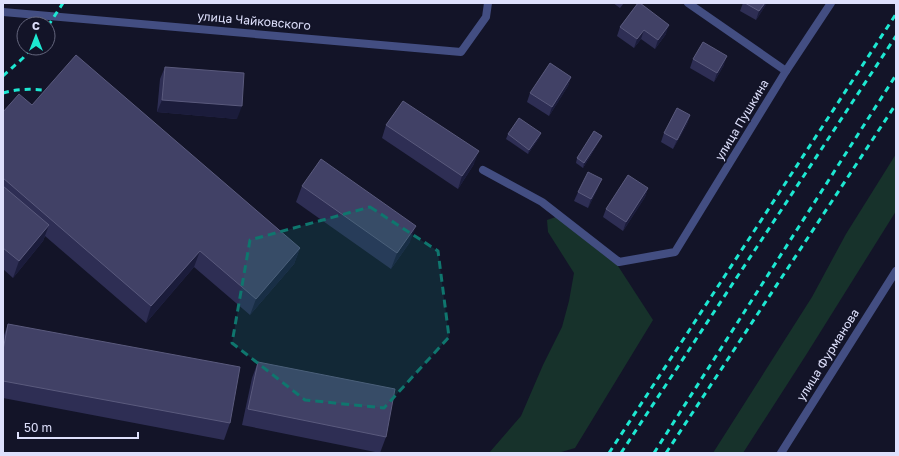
<svg xmlns="http://www.w3.org/2000/svg" width="899" height="456" font-family="'Golos Text',sans-serif">
<style>
.green{fill:#17322b}
.lines{fill:none;stroke-linecap:round;stroke-linejoin:round}
.street{stroke:#434e82;stroke-width:8}
.rail{stroke:#1de8d2;stroke-width:3;stroke-dasharray:6 5;stroke-linecap:butt}
.wall{fill:#2e2e54}
.shaded-wall{fill:#1b1c3b}
.building{fill:#414166;stroke:#5a5a7d}
.marked{fill:#0f766e;fill-opacity:0.2;stroke:#0f766e;stroke-width:3;stroke-dasharray:8 5;stroke-linejoin:round}
.labels{text-anchor:middle;stroke-width:3.5;stroke-linejoin:round;paint-order:stroke}
.street-label{font-size:12px;fill:#dee0fc;stroke:#131428}
</style>
<rect width="100%" height="100%" fill="#131428"/>
<g class="green">
<polygon points="896,154 896,211 806,355 743,453 713,453 812,297 846,234"/>
<polygon points="556,217 618,266 653,320 575,448 558,453 489,453 521,416 543,365 562,327 569,301 574,273 548,232 547,220"/>
</g>
<g class="lines">
<g class="street">
<polyline points="688,3 786,71"/>
<polyline points="3,12 461,52 486,17 488,3"/>
<polyline points="483,170 542,202 619,262 675,252 786,71 831,3"/>
<polyline points="781,453 896,271"/>
</g>
<g class="rail">
<polyline points="48,26 63,3"/>
<polyline points="3,76 23,58 31,48"/>
<path d="M3,93c16,-5 33,-4 49,-2"/>
<polyline points="609,453 896,14"/>
<polyline points="621,453 896,36"/>
<polyline points="654,453 896,75"/>
<polyline points="666,453 896,104"/>
</g>
</g>
<g class="wall">
<polygon points="613,3 624,3 620,8"/>
<polygon points="638,3 666,34 655,49 641,39 634,48 617,36 620,27"/>
<polygon points="743,3 767,3 756,20 740,11"/>
<polygon points="693,59 724,65 714,82 690,68"/>
<polygon points="165,67 237,119 157,112 160,79"/>
<polygon points="571,77 568,86 549,116 527,102 530,93"/>
<polygon points="32,105 300,248 294,264 250,315 194,267 146,323 45,236 43,241 13,278 3,269 3,112"/>
<polygon points="690,115 687,124 673,149 661,142 664,133"/>
<polygon points="386,125 474,164 458,189 382,138"/>
<polygon points="541,133 539,138 528,154 506,139 508,134"/>
<polygon points="602,136 600,140 583,168 576,163 577,158"/>
<polygon points="302,186 410,242 391,269 296,202"/>
<polygon points="598,188 588,208 574,201 578,192"/>
<polygon points="648,188 645,197 623,231 603,217 606,209"/>
<polygon points="8,324 230,423 224,440 3,398 3,338"/>
<polygon points="258,362 386,437 380,453 242,425 252,378"/>
</g>
<g class="shaded-wall">
<polygon points="765,3 767,3 756,20 759,11"/>
<polygon points="669,25 666,34 655,49 658,40"/>
<polygon points="644,30 641,39 634,48 637,39"/>
<polygon points="727,56 724,65 714,82 717,73"/>
<polygon points="571,77 568,86 549,116 552,107"/>
<polygon points="162,100 242,106 237,119 157,112"/>
<polygon points="690,115 687,124 673,149 677,140"/>
<polygon points="541,133 539,138 528,154 529,150"/>
<polygon points="602,136 600,140 583,168 584,163"/>
<polygon points="479,151 474,164 458,189 462,176"/>
<polygon points="602,179 598,188 588,208 591,199"/>
<polygon points="648,188 645,197 623,231 626,222"/>
<polygon points="49,225 43,241 13,278 19,261"/>
<polygon points="416,226 410,242 391,269 397,253"/>
<polygon points="300,248 294,264 250,315 256,299"/>
<polygon points="200,251 194,267 146,323 151,306"/>
</g>
<g class="building">
<polygon points="638,3 640,3 669,25 658,40 644,30 637,39 620,27"/>
<polygon points="745,3 765,3 759,11"/>
<polygon points="703,42 727,56 717,73 693,59"/>
<polygon points="76,55 300,248 256,299 200,251 151,306 3,178 3,112 19,94 32,105"/>
<polygon points="550,63 571,77 552,107 530,93"/>
<polygon points="165,67 244,73 242,106 162,100"/>
<polygon points="403,101 479,151 462,176 386,125"/>
<polygon points="677,108 690,115 677,140 664,133"/>
<polygon points="519,118 541,133 529,150 508,134"/>
<polygon points="594,131 602,136 584,163 577,158"/>
<polygon points="321,159 416,226 397,253 302,186"/>
<polygon points="588,172 602,179 591,199 578,192"/>
<polygon points="628,175 648,188 626,222 606,209"/>
<polygon points="3,186 49,225 19,261 3,248"/>
<polygon points="8,324 240,367 230,423 3,381 3,350"/>
<polygon points="258,362 395,389 386,437 248,409"/>
</g>
<path class="marked" d="M370,207l68,44 11,86 -65,71 -79,-8 -73,-57 18,-103z"/>
<g class="labels">
<g class="street-label">
<text transform="translate(254 21) rotate(5)" y="4">улица Чайковского</text>
<text transform="translate(742 120) rotate(-59)" y="4">улица Пушкина</text>
<text transform="translate(828 355) rotate(-58)" y="4">улица Фурманова</text>
</g>
</g>
<rect width="899" height="456" fill="none" stroke="#dee0fc" stroke-width="8"/>
<g transform="translate(36 36)"><circle r="19" fill="#131428" stroke="#64667d"/>
<path d="M0-3L7 15L0 10L-7 15Z" fill="#1de8d2"/>
<text y="-6" font-size="11" font-weight="bold" text-anchor="middle" fill="#dee0fc">С</text>
</g>
<path d="M18 432v6h120v-6" fill="none" stroke="#dee0fc" stroke-width="2"/>
<text x="24" y="432" font-size="12" fill="#dee0fc" stroke="#131428" stroke-width="3" paint-order="stroke">50 m</text>
</svg>
